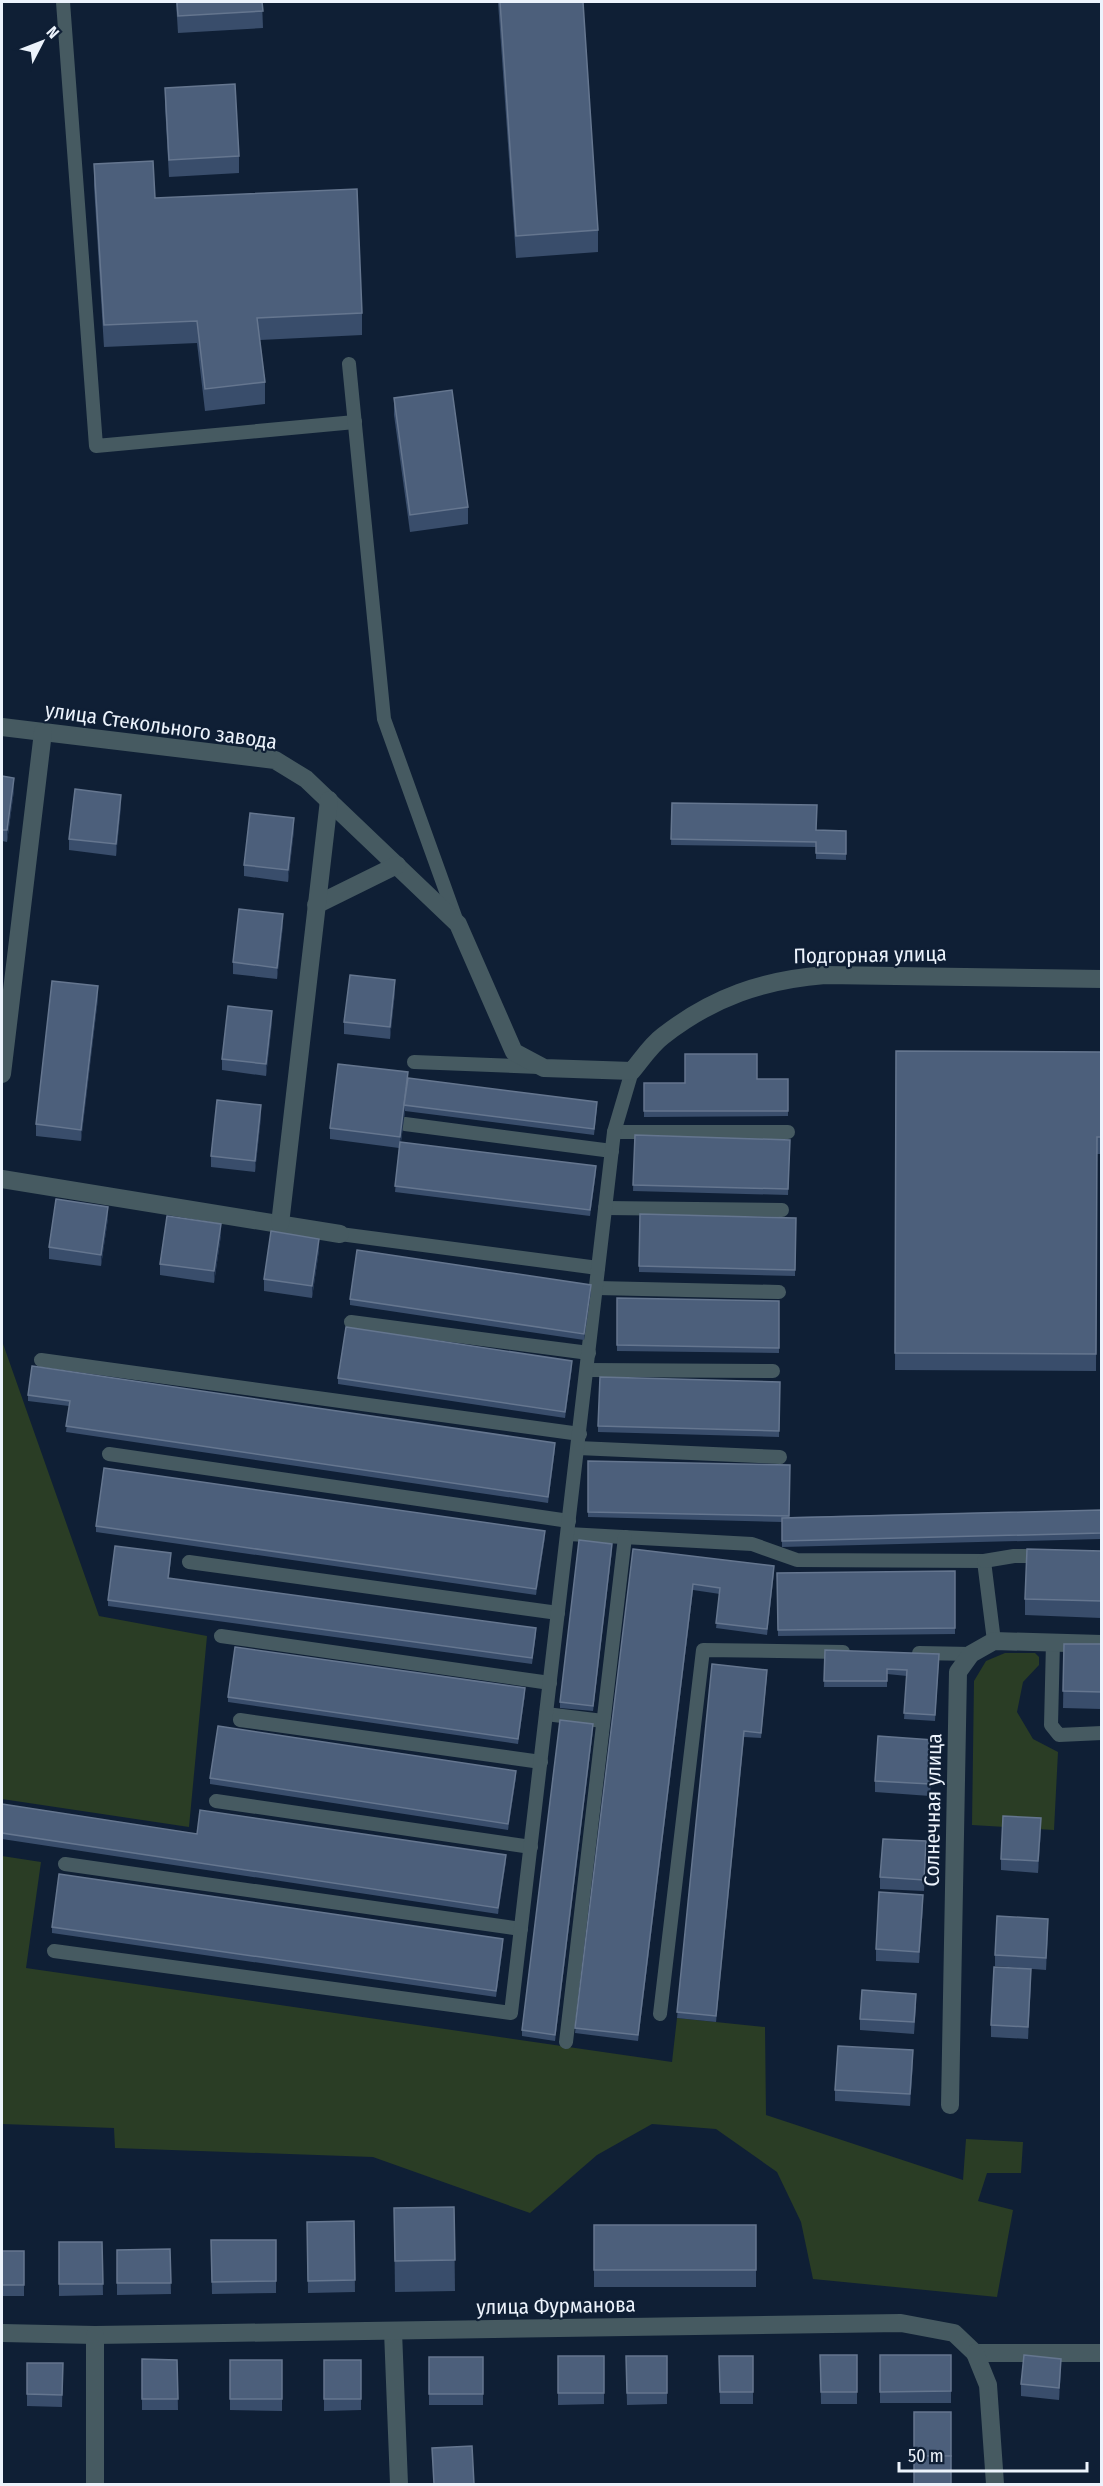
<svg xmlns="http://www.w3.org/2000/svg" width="1103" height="2486" font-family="'Fira Sans Condensed',sans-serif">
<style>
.green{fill:#2a3d25}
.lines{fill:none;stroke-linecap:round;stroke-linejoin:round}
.lane{stroke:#465a61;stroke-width:14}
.street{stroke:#465a61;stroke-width:18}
.wall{fill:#394d6b}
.shaded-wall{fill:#20334f}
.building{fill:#4c5f7b;stroke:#65768f;stroke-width:1.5}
.labels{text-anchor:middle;stroke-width:4.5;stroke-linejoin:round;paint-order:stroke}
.street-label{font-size:21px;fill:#ecf3fc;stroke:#0f1f35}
</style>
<rect width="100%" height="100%" fill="#0f1f35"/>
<g class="green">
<polygon points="2,1341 99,1616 207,1636 189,1827 2,1799"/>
<polygon points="1005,1653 1035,1653 1039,1657 1039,1665 1023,1682 1017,1712 1033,1739 1058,1752 1054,1830 972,1825 974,1681 986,1661"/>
<polygon points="2,1856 41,1862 26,1968 672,2062 677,2018 765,2027 766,2115 963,2180 966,2139 1023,2142 1021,2173 987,2173 978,2201 1013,2210 997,2297 813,2279 801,2222 777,2172 716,2129 652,2124 597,2155 530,2213 373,2157 115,2148 114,2128 2,2124"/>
</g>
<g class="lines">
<g class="lane">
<polyline points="63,2 96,446 355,422"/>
<polyline points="349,364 384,719 457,922"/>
<polyline points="414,1062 539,1067"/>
<polyline points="405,1124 612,1151"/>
<polyline points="614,1132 788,1132"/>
<polyline points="605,1208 782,1210"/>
<polyline points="340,1234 598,1268"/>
<polyline points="597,1288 779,1292"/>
<polyline points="351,1322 589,1353"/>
<polyline points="41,1360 580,1434"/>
<polyline points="587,1370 773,1371"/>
<polyline points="578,1448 780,1457"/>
<polyline points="109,1454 569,1521"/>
<polyline points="568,1534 752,1544 797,1560 984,1561 994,1641"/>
<polyline points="984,1561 1014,1556 1045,1556"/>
<polyline points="189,1562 558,1613"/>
<polyline points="221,1636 550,1683"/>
<polyline points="1053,1642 1051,1725 1059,1735 1102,1733"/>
<polyline points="919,1653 971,1654"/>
<polyline points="546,1714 603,1721"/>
<polyline points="240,1720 541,1762"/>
<polyline points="216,1801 531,1847"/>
<polyline points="65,1864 521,1929"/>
<polyline points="54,1951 511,2013 614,1132 632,1071"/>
<polyline points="660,2014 703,1650 843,1652"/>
<polyline points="566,2042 625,1537"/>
</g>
<g class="street">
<path d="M2,727l273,33 31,19 152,145 56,128 30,16 88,3c10,-12 19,-26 31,-35 50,-39 100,-56 162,-61l277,4"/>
<polyline points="316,905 397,865"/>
<polyline points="2,1074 43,732"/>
<polyline points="2,1179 340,1234"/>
<polyline points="280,1224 329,800"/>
<polyline points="950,2105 958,1672 971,1654 994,1641 1102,1644"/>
<polyline points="393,2331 399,2484"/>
<polyline points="2,2333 95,2335 901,2323 954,2333 975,2353 1102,2353"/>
<polyline points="975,2353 988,2385 995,2484"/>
<polyline points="95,2484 95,2335"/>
</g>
</g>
<g class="wall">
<polygon points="176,2 262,2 263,28 178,33"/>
<polygon points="498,2 583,2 598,230 598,252 516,258"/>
<polygon points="165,88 239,156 239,173 169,177 165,105"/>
<polygon points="94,164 362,313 362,335 260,340 265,382 265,404 205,411 197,343 104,347 94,186"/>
<polygon points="394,398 468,507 468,524 410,532 394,415"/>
<polygon points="2,776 14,790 7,842 2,841"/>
<polygon points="672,803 816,830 846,831 846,860 816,859 816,847 671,845"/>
<polygon points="121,806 116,856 69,850 69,839"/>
<polygon points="294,830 288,882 244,876 244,865"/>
<polygon points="283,925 277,979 233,974 233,962"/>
<polygon points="395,992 390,1039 344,1034 344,1022"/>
<polygon points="98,998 81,1141 36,1136 36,1124"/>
<polygon points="272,1022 266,1076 222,1070 222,1059"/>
<polygon points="896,1051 1101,1052 1101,1154 1097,1154 1096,1371 895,1370"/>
<polygon points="408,1078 597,1107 594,1135 405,1111 401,1142 596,1172 590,1216 395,1192 399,1148 330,1139 330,1128"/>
<polygon points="757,1079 788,1079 788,1116 644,1117 644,1083 685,1083"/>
<polygon points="261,1117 255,1172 211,1167 211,1156"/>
<polygon points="635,1135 790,1140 788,1195 633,1191"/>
<polygon points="108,1218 101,1266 49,1259 49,1247"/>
<polygon points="796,1218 795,1276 639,1272 639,1266"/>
<polygon points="221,1235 214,1283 160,1275 160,1264"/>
<polygon points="319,1250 312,1298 264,1291 264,1279"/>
<polygon points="591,1291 584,1340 350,1305 350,1299"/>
<polygon points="617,1298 779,1301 779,1353 617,1351"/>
<polygon points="572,1367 565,1418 338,1384 338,1378"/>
<polygon points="780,1382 779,1437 598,1432 598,1426"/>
<polygon points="28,1395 555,1449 548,1503 66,1432 69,1406 28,1401"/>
<polygon points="588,1461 790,1465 789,1517 1101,1510 1101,1539 782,1547 782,1522 588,1517"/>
<polygon points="96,1526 545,1537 536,1595 96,1532"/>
<polygon points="633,1549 774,1572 767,1635 716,1628 720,1594 693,1590 638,2041 575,2033"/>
<polygon points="612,1550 593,1711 560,1708 560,1702"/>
<polygon points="1101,1551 1101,1618 1025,1615 1025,1599"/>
<polygon points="171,1559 169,1578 536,1634 532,1664 108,1606 108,1600"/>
<polygon points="955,1571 955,1634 778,1636 777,1573"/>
<polygon points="1064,1644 1101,1644 1101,1709 1063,1708"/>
<polygon points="825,1650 939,1659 935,1721 904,1719 907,1676 887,1674 887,1687 824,1687"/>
<polygon points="712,1664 767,1676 761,1738 744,1737 716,2022 677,2018"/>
<polygon points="525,1694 518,1744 228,1702 228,1697"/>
<polygon points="593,1730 555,2041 522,2036 522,2030"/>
<polygon points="933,1751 930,1796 875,1792 875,1781"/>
<polygon points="516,1777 508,1830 210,1784 210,1778"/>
<polygon points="2,1804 197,1834 506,1861 498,1914 2,1839"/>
<polygon points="1041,1830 1038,1873 1001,1870 1001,1859"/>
<polygon points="926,1853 924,1891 880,1889 880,1877"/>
<polygon points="923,1906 919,1963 876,1961 876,1949"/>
<polygon points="52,1927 503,1945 496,1997 52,1933"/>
<polygon points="1048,1930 1046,1970 995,1966 995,1955"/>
<polygon points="1031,1981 1028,2039 991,2037 991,2025"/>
<polygon points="916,2006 914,2034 860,2030 860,2019"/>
<polygon points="913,2062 910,2106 835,2101 835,2090"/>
<polygon points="454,2207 455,2291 395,2292 394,2208"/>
<polygon points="354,2221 355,2292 308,2293 307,2222"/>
<rect x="594" y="2225" width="162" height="62"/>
<polygon points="211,2240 276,2240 276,2293 212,2294"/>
<polygon points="59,2242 102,2242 103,2295 59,2296"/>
<polygon points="170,2249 171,2294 117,2295 117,2250"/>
<rect x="2" y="2251" width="22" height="45"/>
<polygon points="820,2355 857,2355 857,2404 821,2404"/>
<rect x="880" y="2355" width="71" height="48"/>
<polygon points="558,2356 604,2356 604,2404 558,2405"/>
<polygon points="626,2356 667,2356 667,2404 627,2405"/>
<polygon points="719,2356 753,2356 753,2404 720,2404"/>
<rect x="429" y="2357" width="54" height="48"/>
<polygon points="142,2359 177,2360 178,2410 142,2410"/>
<polygon points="230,2360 282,2360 282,2411 230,2410"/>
<polygon points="324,2360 361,2360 361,2410 324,2411"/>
<polygon points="27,2363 63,2363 62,2407 27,2406"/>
<polygon points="1061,2370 1059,2400 1021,2396 1021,2384"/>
</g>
<g class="shaded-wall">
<polygon points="14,778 14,790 7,842 7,830"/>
<polygon points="121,795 121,806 116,856 116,844"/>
<polygon points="294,818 294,830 288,882 288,870"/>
<polygon points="283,914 283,925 277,979 277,968"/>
<polygon points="395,980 395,992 390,1039 390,1027"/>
<polygon points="98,986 98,998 81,1141 81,1130"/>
<polygon points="272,1011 272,1022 266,1076 266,1064"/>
<polygon points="408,1072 408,1084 404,1105 405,1111 400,1148 400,1137"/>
<polygon points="261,1105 261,1117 255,1172 255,1161"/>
<polygon points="596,1166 596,1172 590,1216 590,1210"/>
<polygon points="108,1207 108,1218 101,1266 101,1255"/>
<polygon points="221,1224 221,1235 214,1283 214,1271"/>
<polygon points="319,1239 319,1250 312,1298 312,1286"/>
<polygon points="591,1285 591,1291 584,1340 584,1334"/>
<polygon points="572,1361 572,1367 565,1418 565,1412"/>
<polygon points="555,1443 555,1449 548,1503 548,1497"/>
<polygon points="545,1531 545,1537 536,1595 536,1589"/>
<polygon points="612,1544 612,1550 593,1711 593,1706"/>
<polygon points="774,1566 774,1572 767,1635 767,1629"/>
<polygon points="693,1584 693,1590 638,2041 638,2035"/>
<polygon points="525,1688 525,1694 518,1744 518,1739"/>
<polygon points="593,1724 593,1730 555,2041 555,2035"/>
<polygon points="744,1731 744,1737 716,2022 716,2016"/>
<polygon points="933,1740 933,1751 930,1796 930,1784"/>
<polygon points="516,1771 516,1777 508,1830 508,1824"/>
<polygon points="1041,1818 1041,1830 1038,1873 1038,1861"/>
<polygon points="926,1841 926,1853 924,1891 924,1880"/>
<polygon points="506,1855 506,1861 498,1914 498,1908"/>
<polygon points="923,1895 923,1906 919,1963 919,1952"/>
<polygon points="1048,1919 1048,1930 1046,1970 1046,1958"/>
<polygon points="503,1939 503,1945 496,1997 496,1991"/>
<polygon points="1031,1969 1031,1981 1028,2039 1028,2027"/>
<polygon points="913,2050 913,2062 910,2106 910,2094"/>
<polygon points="1061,2359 1061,2370 1059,2400 1059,2388"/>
</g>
<g class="building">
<polygon points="177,2 262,2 263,11 178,16"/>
<polygon points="500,2 583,2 598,230 516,236"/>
<polygon points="235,84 239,156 169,160 165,88"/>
<polygon points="153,161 155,198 357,189 362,313 257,318 265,382 205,389 197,321 104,325 94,164"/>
<polygon points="452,390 468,507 410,515 394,398"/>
<polygon points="2,776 14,778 7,830 2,830"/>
<polygon points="75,789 121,795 116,844 69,839"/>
<polygon points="672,803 817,805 816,830 846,831 846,854 816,853 816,842 671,839"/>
<polygon points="250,813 294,818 288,870 244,865"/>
<polygon points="239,909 283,914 277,968 233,962"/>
<polygon points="350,975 395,980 390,1027 344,1022"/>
<polygon points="52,981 98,986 81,1130 36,1124"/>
<polygon points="228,1006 272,1011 266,1064 222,1059"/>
<polygon points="896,1051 1101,1052 1101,1137 1097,1137 1096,1354 895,1353"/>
<polygon points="685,1054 757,1054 757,1079 788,1079 788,1111 644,1111 644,1083 685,1083"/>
<polygon points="338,1064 408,1072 400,1137 330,1128"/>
<polygon points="408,1078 597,1102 594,1129 404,1105"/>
<polygon points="217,1100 261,1105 255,1161 211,1156"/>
<polygon points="635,1135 790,1140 788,1189 633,1185"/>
<polygon points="400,1142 596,1166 590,1210 395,1186"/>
<polygon points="56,1199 108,1207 101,1255 49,1247"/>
<polygon points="640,1214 796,1218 795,1270 639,1266"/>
<polygon points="167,1216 221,1224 214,1271 160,1264"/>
<polygon points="271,1231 319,1239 312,1286 264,1279"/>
<polygon points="357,1250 591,1285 584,1334 350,1299"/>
<polygon points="617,1298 779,1301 779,1348 617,1345"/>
<polygon points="346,1327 572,1361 565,1412 338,1378"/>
<polygon points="32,1366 555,1443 548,1497 66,1426 70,1401 28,1395"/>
<polygon points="600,1377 780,1382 779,1431 598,1426"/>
<polygon points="588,1461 790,1465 789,1516 588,1512"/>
<polygon points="104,1468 545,1531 536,1589 96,1526"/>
<polygon points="1101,1510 1101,1533 782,1541 782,1518"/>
<polygon points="579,1540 612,1544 593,1706 560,1702"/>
<polygon points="115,1546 171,1553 168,1578 536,1628 532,1658 108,1600"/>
<polygon points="633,1549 774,1566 767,1629 716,1623 720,1588 693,1584 638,2035 575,2028"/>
<polygon points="1027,1549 1101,1551 1101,1601 1025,1599"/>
<polygon points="955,1571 955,1628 778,1630 777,1573"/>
<polygon points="1064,1644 1101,1644 1101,1692 1063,1691"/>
<polygon points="235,1647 525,1688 518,1739 228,1697"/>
<polygon points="825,1650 939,1654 935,1715 904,1713 907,1670 887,1669 887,1681 824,1681"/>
<polygon points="712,1664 767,1670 761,1733 744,1731 716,2016 677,2012"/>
<polygon points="560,1720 593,1724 555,2035 522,2030"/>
<polygon points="218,1726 516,1771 508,1824 210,1778"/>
<polygon points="878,1736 933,1740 930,1784 875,1781"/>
<polygon points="2,1804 197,1834 200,1810 506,1855 498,1908 2,1833"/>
<polygon points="1003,1816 1041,1818 1038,1861 1001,1859"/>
<polygon points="883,1839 926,1841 924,1880 880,1877"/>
<polygon points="59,1874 503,1939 496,1991 52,1927"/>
<polygon points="879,1892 923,1895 919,1952 876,1949"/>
<polygon points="997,1916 1048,1919 1046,1958 995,1955"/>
<polygon points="994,1967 1031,1969 1028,2027 991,2025"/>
<polygon points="862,1990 916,1994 914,2022 860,2019"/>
<polygon points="838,2046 913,2050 910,2094 835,2090"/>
<polygon points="454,2207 455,2260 395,2261 394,2208"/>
<polygon points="354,2221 355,2280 308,2281 307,2222"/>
<rect x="594" y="2225" width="162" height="45"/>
<polygon points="211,2240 276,2240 276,2281 212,2282"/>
<polygon points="59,2242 102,2242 103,2284 59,2284"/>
<polygon points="170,2249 171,2283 117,2283 117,2250"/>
<rect x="2" y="2251" width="22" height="34"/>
<polygon points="820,2355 857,2355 857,2392 821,2392"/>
<polygon points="880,2355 951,2355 951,2391 880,2392"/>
<polygon points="1024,2355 1061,2359 1059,2388 1021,2384"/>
<rect x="558" y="2356" width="46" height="37"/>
<polygon points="626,2356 667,2356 667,2393 627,2393"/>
<polygon points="719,2356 753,2356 753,2392 720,2392"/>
<rect x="429" y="2357" width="54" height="37"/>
<polygon points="142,2359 177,2360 178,2399 142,2399"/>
<rect x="230" y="2360" width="52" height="39"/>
<rect x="324" y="2360" width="37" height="39"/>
<polygon points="27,2363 63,2363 62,2395 27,2394"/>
<rect x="914" y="2412" width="37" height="44"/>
<polygon points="472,2446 474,2484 434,2484 432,2448"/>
<rect x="914" y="2456" width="37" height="28"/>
</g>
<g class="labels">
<g class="street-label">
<text transform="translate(161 726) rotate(8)" y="7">улица Стекольного завода</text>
<text transform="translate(870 955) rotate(-1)" y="7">Подгорная улица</text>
<text transform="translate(933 1810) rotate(-89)" y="7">Солнечная улица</text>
<text transform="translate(556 2306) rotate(-1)" y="7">улица Фурманова</text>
</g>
</g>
<rect width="1103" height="2486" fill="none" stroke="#ecf3fc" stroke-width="6"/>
<g transform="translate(42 42) rotate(48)" stroke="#0f1f35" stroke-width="4.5" paint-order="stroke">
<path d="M0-4.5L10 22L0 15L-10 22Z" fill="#ecf3fc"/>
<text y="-9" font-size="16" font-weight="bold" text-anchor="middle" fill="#ecf3fc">N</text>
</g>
<path d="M899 2462v9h188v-9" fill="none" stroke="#ecf3fc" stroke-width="3"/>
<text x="908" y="2462" font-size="18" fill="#ecf3fc" stroke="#0f1f35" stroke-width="4.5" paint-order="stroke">50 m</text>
</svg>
